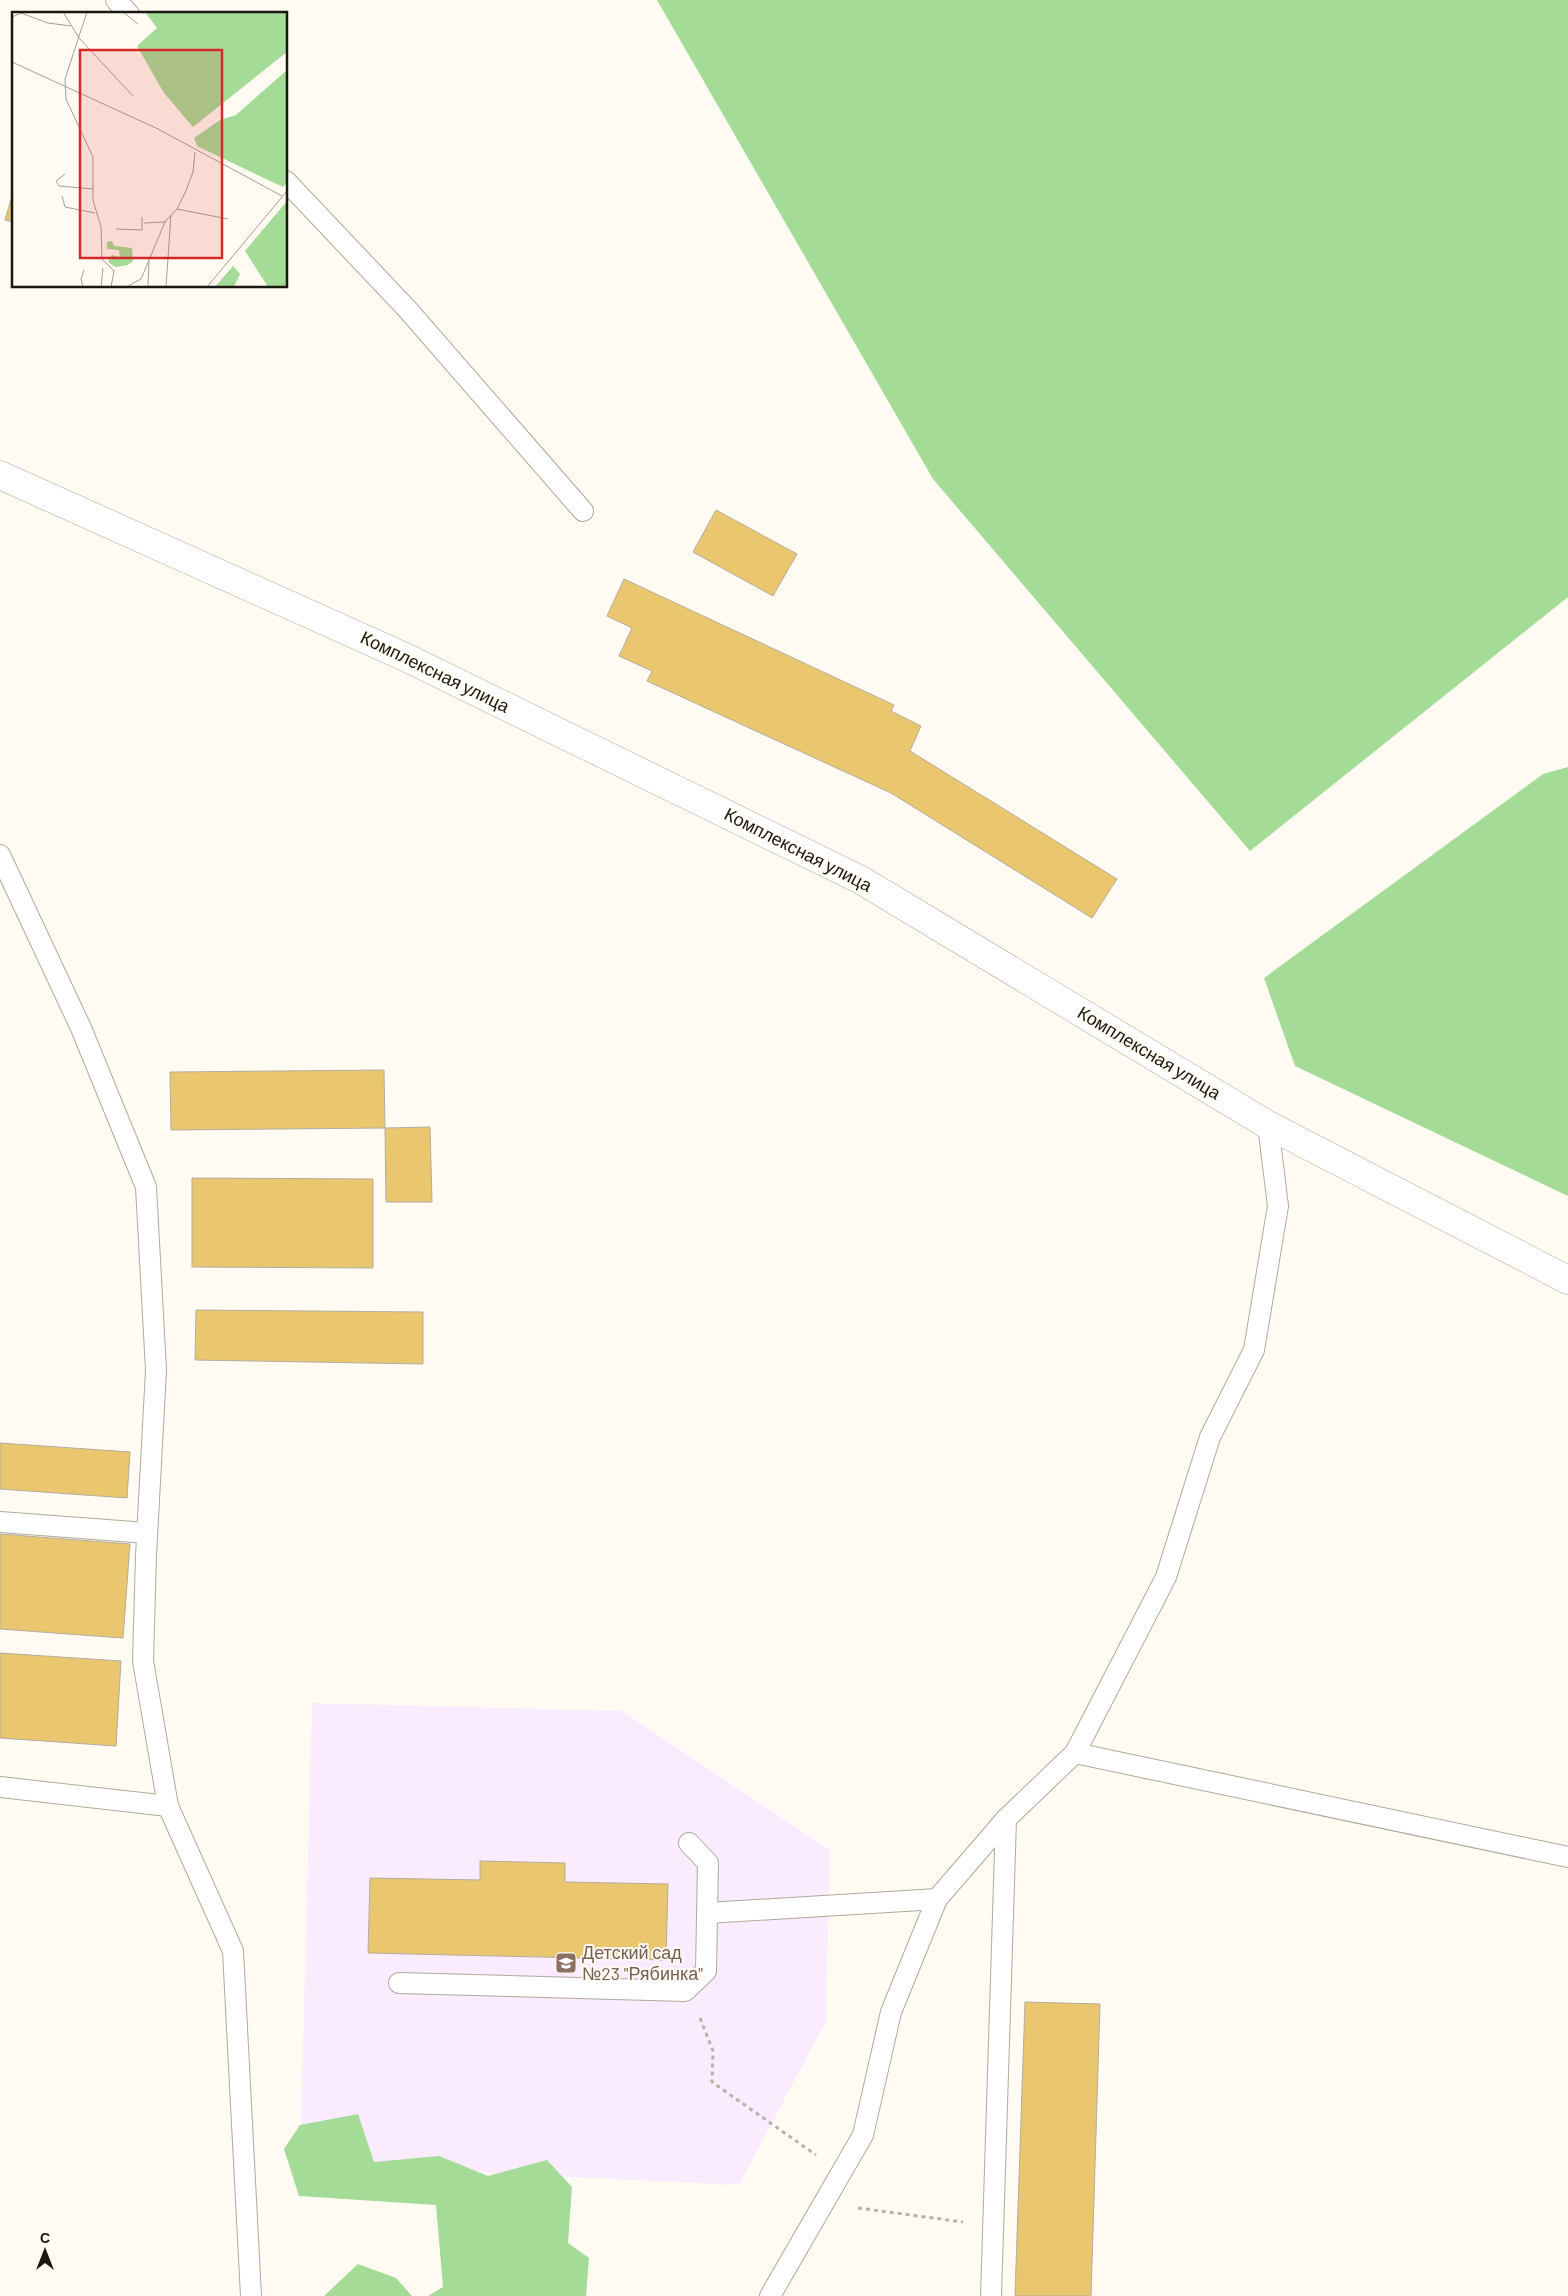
<svg xmlns="http://www.w3.org/2000/svg" width="1568" height="2296" font-family="Barlow,sans-serif">
<style>
.education{fill:#fbebfe}
.green{fill:#a4db96}
.building{fill:#eac66f;stroke:#b3ad9f}
.lines{fill:none;stroke-linecap:round;stroke-linejoin:round}
.service-casing{stroke:#b0aa9c;stroke-width:22}
.minor-casing{stroke:#b0aa9c;stroke-width:29}
.path{stroke:#b6b3ab;stroke-width:3;stroke-dasharray:4 4;stroke-linecap:butt}
.service{stroke:#fff;stroke-width:20}
.minor{stroke:#fff;stroke-width:28}
.labels{text-anchor:middle;stroke-width:4;stroke-linejoin:round;paint-order:stroke}
.street-label{font-size:18px;fill:#191712;stroke:#fffbf2}
.education-label{font-size:18px;fill:#785e54;stroke:#fffbf2;text-anchor:start}
.inset-road{fill:none;stroke:#a3a098;stroke-width:1}
.view{fill:#d62828;fill-opacity:0.15;stroke:#d62828;stroke-width:2.5}
.inset-edge{fill:none;stroke:#191712;stroke-width:2.5}
</style>
<rect width="100%" height="100%" fill="#fffbf2"/>
<polygon class="education" points="312,1703 622,1711 830,1850 826,2021 739,2185 300,2164"/>
<g class="green">
<polygon points="657,0 1568,0 1568,597 1250,851 933,479"/>
<polygon points="1568,767 1568,1196 1295,1066 1264,978 1543,774"/>
<polygon points="358,2114 374,2162 439,2156 488,2176 547,2160 572,2187 568,2243 589,2258 586,2296 428,2296 443,2287 436,2205 299,2196 284,2149 300,2125"/>
<polygon points="358,2264 396,2278 412,2296 324,2296"/>
</g>
<g class="building">
<polygon points="14,189 14,222 5,220"/>
<polygon points="716,510 797,554 773,596 693,552"/>
<polygon points="624,579 894,705 891,711 921,726 910,751 1117,879 1092,918 891,793 647,681 652,671 619,656 632,628 607,616"/>
<polygon points="384,1070 385,1128 171,1130 170,1072"/>
<polygon points="430,1127 432,1202 386,1202 385,1128"/>
<polygon points="192,1178 373,1179 373,1268 192,1267"/>
<polygon points="196,1310 423,1312 423,1364 195,1360"/>
<polygon points="0,1443 130,1452 127,1498 0,1489"/>
<polygon points="0,1534 130,1544 123,1638 0,1629"/>
<polygon points="0,1653 121,1661 116,1746 0,1738"/>
<polygon points="480,1861 565,1863 565,1882 668,1884 666,1960 368,1953 370,1878 480,1880"/>
<polygon points="1025,2002 1100,2004 1091,2296 1015,2296"/>
</g>
<g class="lines">
<g class="service-casing">
<g id="service">
<polyline points="116,0 129,14"/>
<polyline points="286,181 408,310 583,511"/>
<polyline points="0,855 81,1028 146,1187 156,1370 146,1556 143,1661 168,1806 233,1951 251,2296"/>
<polyline points="0,1522 147,1533"/>
<polyline points="1075,1753 1568,1857"/>
<polyline points="0,1787 168,1806"/>
<polyline points="707,1913 937,1899"/>
<polyline points="399,1983 685,1991 706,1971 708,1863 689,1843"/>
<polyline points="770,2296 863,2135 891,2012 937,1899 1006,1819 1075,1753 1166,1577 1210,1437 1254,1350 1278,1206 1268,1125"/>
<polyline points="991,2296 1006,1819"/>
</g>
</g>
<g class="minor-casing">
<polyline id="minor" points="0,475 405,657 861,880 1268,1125 1568,1280"/>
</g>
<g class="path">
<polyline points="700,2018 713,2051 712,2082 816,2155"/>
<polyline points="858,2208 963,2222"/>
</g>
<use href="#service" class="service"/>
<use href="#minor" class="minor"/>
</g>
<defs>
<g id="school-square" transform="scale(1.125)"><rect x="-9" y="-9" width="18" height="18" rx="4" fill="#8d6e63" stroke="#fffbf2"/><path d="M0-5L7-2L0 1L-7-2ZM-4 1L0 2.5L4 1V4Q0 6-4 4Z" fill="#fff"/></g>
</defs>
<g fill-rule="evenodd">
<use href="#school-square" x="566" y="1963"/>
</g>
<g class="labels">
<g class="street-label">
<text transform="translate(435 672) rotate(26)" y="6">Комплексная улица</text>
<text transform="translate(798 850) rotate(27)" y="6">Комплексная улица</text>
<text transform="translate(1149 1053) rotate(31)" y="6">Комплексная улица</text>
</g>
<g class="education-label">
<text x="582" y="1959">Детский сад<tspan x="582" dy="21">№23 "Рябинка"</tspan></text>
</g>
</g>
<g transform="translate(12 12)">
<rect width="275" height="275" fill="#fffbf2"/>
<path d="M133,0h142v40l-94,75 -29,-34 -27,-47 20,-18zM275,58v113l-4,4 -86,-41 -3,-8 26,-18 16,-5zM275,189v86h-19l-23,-36zM100,229l2,5 18,2 1,13 -5,4 -12,2 -8,-5 4,-7 8,2 -1,-7 -12,-1v-7zM221,254l7,8 -6,13h-19z" fill="#a4db96"/>
<path class="inset-road" d="M51,0l16,26 54,58M75,0l-22,67 1,20 27,58v43l8,27 1,32 12,12 -3,16M111,0l15,12M0,5l9,-4 27,10 23,3M0,50l146,67 124,67M53,162l-9,7 3,5 34,3M50,184l3,11 30,6M165,197l51,10M132,211l21,-1M104,217l26,1v-13M71,275l-2,-8 3,-9M89,275l2,-19M114,275l15,-8 24,-57 12,-13 8,-16 8,-21 2,-20M136,275l1,-26M154,275l5,-72M195,275l80,-96"/>
<path class="view" d="M68,38h142v208h-142z"/>
<rect width="275" height="275" class="inset-edge"/>
</g>
<g transform="translate(45 2251)" stroke="#fffbf2" stroke-width="4" paint-order="stroke">
<path d="M0-4L9 19L0 12L-9 19Z" fill="#191712"/>
<text y="-8" font-size="14" font-weight="bold" text-anchor="middle" fill="#191712">С</text>
</g>
</svg>
